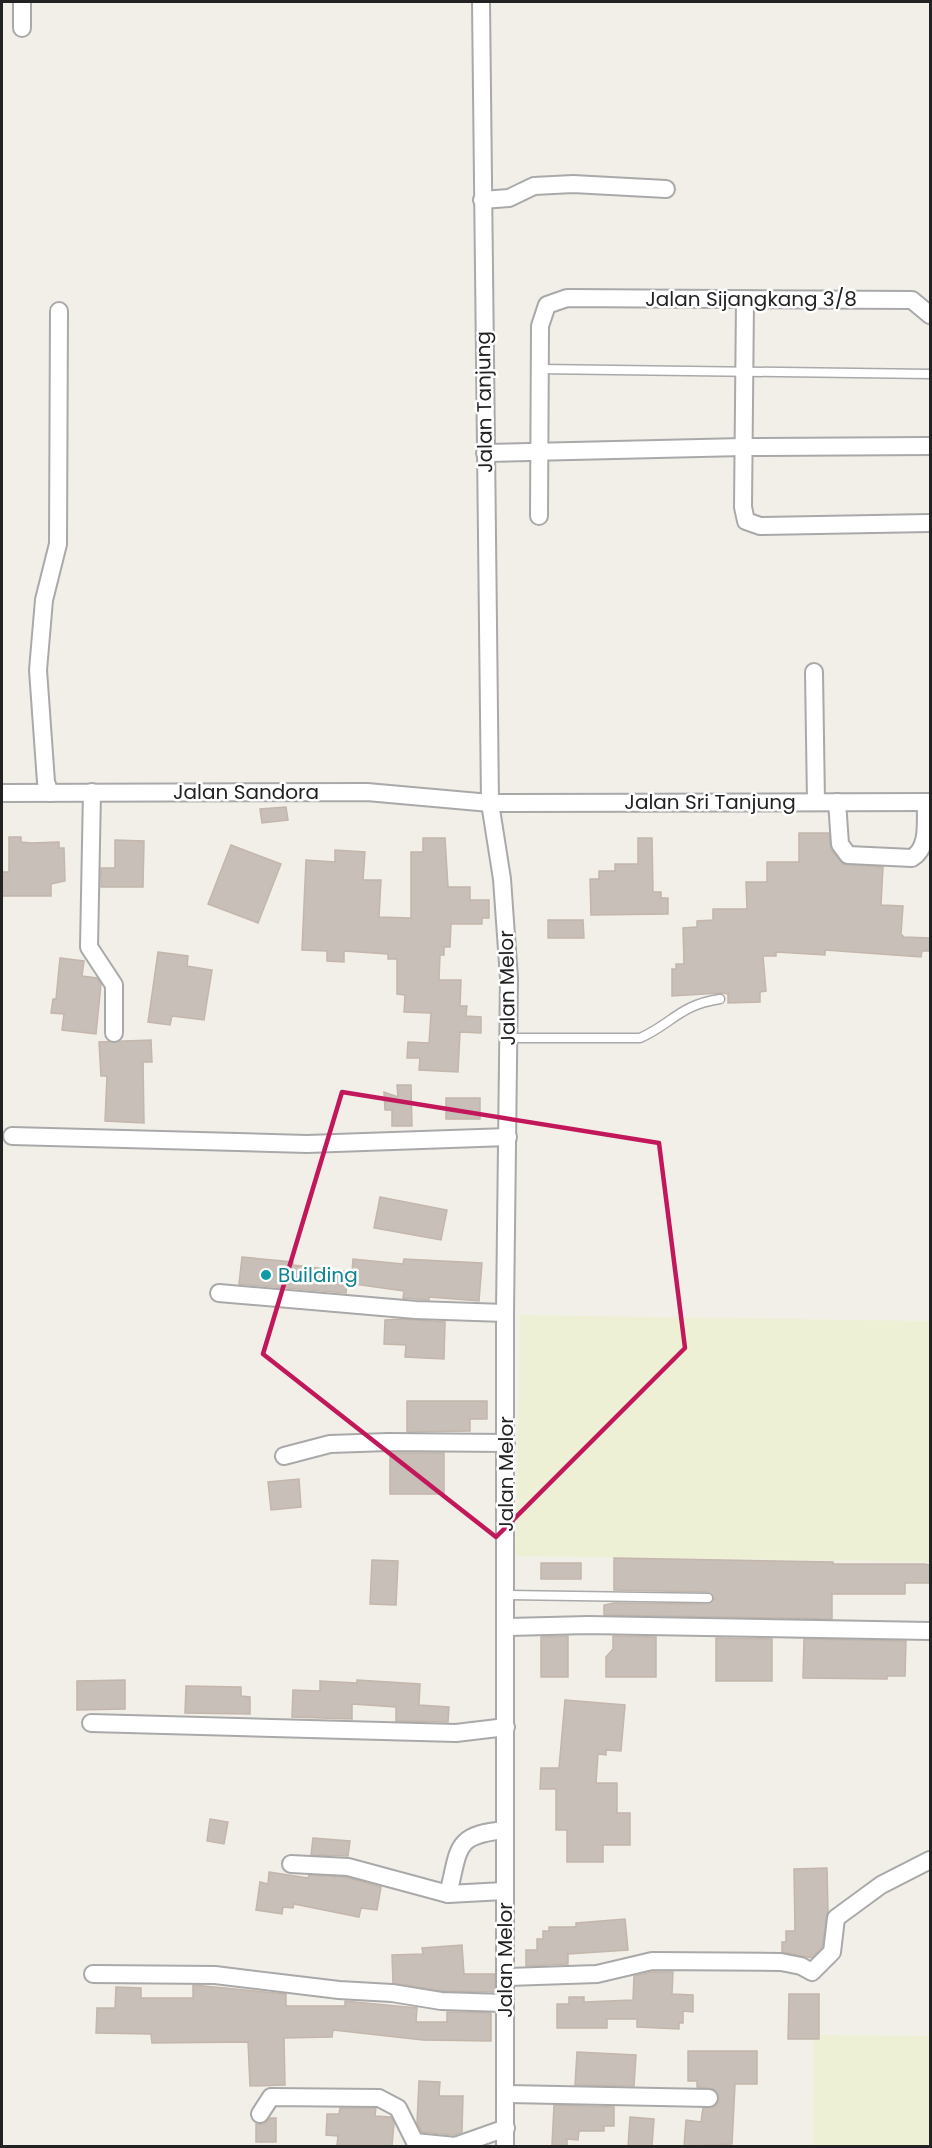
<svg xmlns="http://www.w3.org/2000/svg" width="932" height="2148" font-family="Poppins,sans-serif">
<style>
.farmland{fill:#eef0d5}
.building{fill:#c7bfb8;stroke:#c4b6ab;stroke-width:1.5}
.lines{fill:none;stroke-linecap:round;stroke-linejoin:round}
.service-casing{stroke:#a9a9a9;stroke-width:11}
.minor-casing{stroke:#a9a9a9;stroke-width:20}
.service{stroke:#fff;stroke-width:8}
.minor{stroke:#fff;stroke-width:16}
.marked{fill:none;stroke:#c2185b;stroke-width:4.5;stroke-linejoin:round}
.culture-dot{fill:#0f9aa8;stroke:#fff;stroke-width:2}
.labels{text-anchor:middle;stroke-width:5;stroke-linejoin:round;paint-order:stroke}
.street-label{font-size:20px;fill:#222;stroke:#fff}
.culture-label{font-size:20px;fill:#0d838f;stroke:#fff;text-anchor:start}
</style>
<rect width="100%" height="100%" fill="#f2efe9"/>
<g class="farmland">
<polygon points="520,1315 930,1321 930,1562 516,1556"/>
<polygon points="814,2035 930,2036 930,2146 813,2146"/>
</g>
<g class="building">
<polygon points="286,807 288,820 262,823 260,809"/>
<polygon points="799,833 829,833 831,850 843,864 883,867 881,905 903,906 901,934 904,937 930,938 930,951 922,951 921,957 825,950 825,955 776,952 776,956 763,956 766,991 760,992 760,1002 728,1003 728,994 721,993 672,996 672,969 676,969 676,964 684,964 683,928 697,927 697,921 713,920 713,909 747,909 746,882 767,882 767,862 799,862"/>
<polygon points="9,837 21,837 21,842 31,843 59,842 59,848 64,848 65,881 51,884 51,896 2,896 2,872 9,872"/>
<polygon points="423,838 445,838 448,887 470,887 470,900 489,900 489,918 482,918 482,924 451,924 450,947 444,947 444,955 440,955 439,980 461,980 460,1006 467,1006 466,1016 481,1017 481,1033 460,1032 458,1072 419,1070 420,1058 407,1058 408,1042 429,1043 431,1013 404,1012 405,995 397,994 397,959 388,959 388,954 344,951 344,962 327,961 327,951 302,950 306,860 335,862 335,850 365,852 363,880 381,880 379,917 411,918 411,852 423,852"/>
<polygon points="638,838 652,838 653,892 661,892 661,898 668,898 668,914 591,915 590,879 599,879 599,871 615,871 615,864 638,864"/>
<polygon points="115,840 144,841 143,887 101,887 101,868 115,868"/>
<polygon points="231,845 281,864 258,923 208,904"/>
<polygon points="548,920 583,920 584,938 548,938"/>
<polygon points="158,952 188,956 187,966 212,970 204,1020 172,1016 170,1025 148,1022"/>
<polygon points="60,958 84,961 82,976 97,978 101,984 96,1034 62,1030 64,1014 51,1013 53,999 56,999"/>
<polygon points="151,1040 152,1062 143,1062 144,1123 105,1121 107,1076 101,1076 99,1042"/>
<polygon points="397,1085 411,1085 412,1126 392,1126 392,1110 385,1110 384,1092 398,1097"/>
<rect x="446" y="1098" width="34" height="21"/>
<polygon points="380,1197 447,1210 441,1240 374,1228"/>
<polygon points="242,1257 293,1262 293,1265 352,1272 353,1259 403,1264 404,1259 482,1263 479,1301 429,1297 429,1300 403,1298 404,1291 347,1283 346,1293 239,1284"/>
<polygon points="402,1319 445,1322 444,1359 405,1357 406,1345 384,1344 385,1320"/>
<polygon points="407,1401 487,1401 487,1419 470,1419 470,1431 407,1432"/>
<rect x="390" y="1453" width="54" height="41"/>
<polygon points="299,1479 301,1507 271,1510 268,1482"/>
<polygon points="614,1558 833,1562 833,1564 925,1564 930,1565 930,1583 905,1583 905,1594 832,1594 832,1619 604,1615 604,1605 614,1603 708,1604 714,1599 708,1592 614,1590"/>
<polygon points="372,1560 398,1561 396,1605 370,1604"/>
<rect x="541" y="1563" width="40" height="16"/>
<polygon points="568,1636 568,1677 541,1677 541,1637"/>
<polygon points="613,1636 656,1637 656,1677 606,1677 606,1657 613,1649"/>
<polygon points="716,1638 772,1639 772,1681 716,1681"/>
<polygon points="804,1639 906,1641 905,1676 887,1676 887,1679 803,1678"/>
<polygon points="125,1680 125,1709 77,1710 77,1681"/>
<polygon points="357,1680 420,1684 419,1705 449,1707 448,1722 396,1721 396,1707 352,1704 352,1719 292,1717 293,1690 320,1691 320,1681 357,1683"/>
<polygon points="186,1686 241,1687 241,1696 250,1697 250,1714 185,1713"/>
<polygon points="565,1700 625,1705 621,1751 606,1750 606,1755 598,1754 596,1783 617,1783 617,1813 630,1813 630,1845 603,1845 603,1862 567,1862 567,1830 556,1830 556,1789 540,1789 541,1768 559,1768"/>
<polygon points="210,1819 228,1822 224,1844 207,1841"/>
<polygon points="313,1838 350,1841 348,1856 311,1855"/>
<polygon points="827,1868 828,1911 822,1947 812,1958 782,1952 782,1942 786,1942 786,1931 795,1931 794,1869"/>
<polygon points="269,1872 308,1878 309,1875 346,1877 381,1887 377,1910 361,1908 359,1917 294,1904 293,1908 283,1907 282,1914 256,1910 260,1882 268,1884"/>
<polygon points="625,1919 628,1950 568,1954 568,1964 526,1966 526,1950 537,1950 537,1939 543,1939 543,1931 549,1931 549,1927 576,1927 576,1923"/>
<polygon points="462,1945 464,1974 495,1974 495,1992 442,1991 393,1983 392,1955 423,1954 422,1948"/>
<polygon points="652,1972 673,1972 672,1994 693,1995 693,2012 683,2011 683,2023 679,2023 679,2029 637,2027 637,2019 607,2019 607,2028 557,2028 557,2004 569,2004 569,1997 584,1997 584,2002 633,2000 634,1976"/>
<polygon points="193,1985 286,1994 286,2006 345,2006 345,2001 417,2008 416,2022 447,2022 447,2012 491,2013 491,2041 423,2040 333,2030 332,2037 284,2038 285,2085 250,2086 248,2042 152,2043 151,2034 96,2033 97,2008 115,2008 116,1987 141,1988 141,1998 193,1998"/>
<polygon points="789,1994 819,1994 819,2039 788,2039"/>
<polygon points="688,2051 757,2051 757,2084 735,2084 732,2144 684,2146 686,2120 701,2122 703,2108 715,2107 719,2099 714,2089 697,2087 697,2081 688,2081"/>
<polygon points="577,2052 636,2055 634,2086 575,2085"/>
<polygon points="419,2081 440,2082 439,2096 463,2096 462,2132 454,2135 422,2132 417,2123"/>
<polygon points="554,2105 614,2107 614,2126 604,2126 604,2131 579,2131 578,2140 567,2139 567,2146 552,2145"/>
<polygon points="340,2108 376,2108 375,2116 391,2117 394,2123 392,2146 337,2145 338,2136 326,2135 327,2114 339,2114"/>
<polygon points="630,2117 654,2119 652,2146 628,2146"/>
<polygon points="270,2118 276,2118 276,2142 256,2142 256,2124 264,2124"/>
</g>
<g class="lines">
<g class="service-casing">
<g id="service">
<polyline points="539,369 930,374"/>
<path d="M509,1038h131c32,-14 39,-33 80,-39"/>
<polyline points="506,1595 708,1598"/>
</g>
</g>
<g class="minor-casing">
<g id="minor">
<polyline points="481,2 490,803 502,879 509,978 505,1313 505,2146"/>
<polyline points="22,28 22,2"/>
<polyline points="482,200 509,198 534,186 573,184 666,189"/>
<polyline points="745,300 743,507 746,521 760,526 930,523"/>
<polyline points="485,453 743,447 930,446"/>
<polyline points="539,516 540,326 547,305 567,298 912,300 930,315"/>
<polyline points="814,672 816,802"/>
<polyline points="92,792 89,947 114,985 114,1033"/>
<polyline points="2,793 367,792 490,803 930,802"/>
<polyline points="50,793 46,782 38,670 44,600 58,544 59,311"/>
<path d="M837,802l3,42 8,11 64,3c18,-11 13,-37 14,-56"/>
<polyline points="12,1136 307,1144 508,1137"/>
<polyline points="219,1293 416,1310 505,1313"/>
<polyline points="284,1456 330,1444 388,1442 506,1443"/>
<polyline points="506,1627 588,1625 930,1631"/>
<polyline points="91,1723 456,1733 506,1727"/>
<polyline points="291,1864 348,1867 448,1894 504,1891"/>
<path d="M448,1894c12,-46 5,-59 57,-64"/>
<polyline points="93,1974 215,1975 339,1990 392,1993 441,2001 504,2003"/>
<polyline points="505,1977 597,1974 652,1961 781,1962 801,1966 812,1972 832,1952 836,1918 881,1885 930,1860"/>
<polyline points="506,2094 709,2098"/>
<polyline points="260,2114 271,2097 379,2098 398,2108 415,2142 455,2146 506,2128"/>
</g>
</g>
<use href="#service" class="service"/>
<use href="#minor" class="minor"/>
</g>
<path class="marked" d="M342,1092l317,51 26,205 -189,189 -233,-183z"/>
<circle class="culture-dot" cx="266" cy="1275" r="6"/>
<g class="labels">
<g class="street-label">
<text x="751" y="306">Jalan Sijangkang 3/8</text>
<text transform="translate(484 402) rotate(-91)" y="7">Jalan Tanjung</text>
<text x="246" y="799">Jalan Sandora</text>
<text x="710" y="809">Jalan Sri Tanjung</text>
<text transform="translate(507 988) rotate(-91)" y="7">Jalan Melor</text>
<text transform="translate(506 1474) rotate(-90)" y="7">Jalan Melor</text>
<text transform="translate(505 1960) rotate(-90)" y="7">Jalan Melor</text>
</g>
<g class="culture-label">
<text x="278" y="1282">Building</text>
</g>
</g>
<rect width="932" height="2148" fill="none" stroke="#222222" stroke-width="6"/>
</svg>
